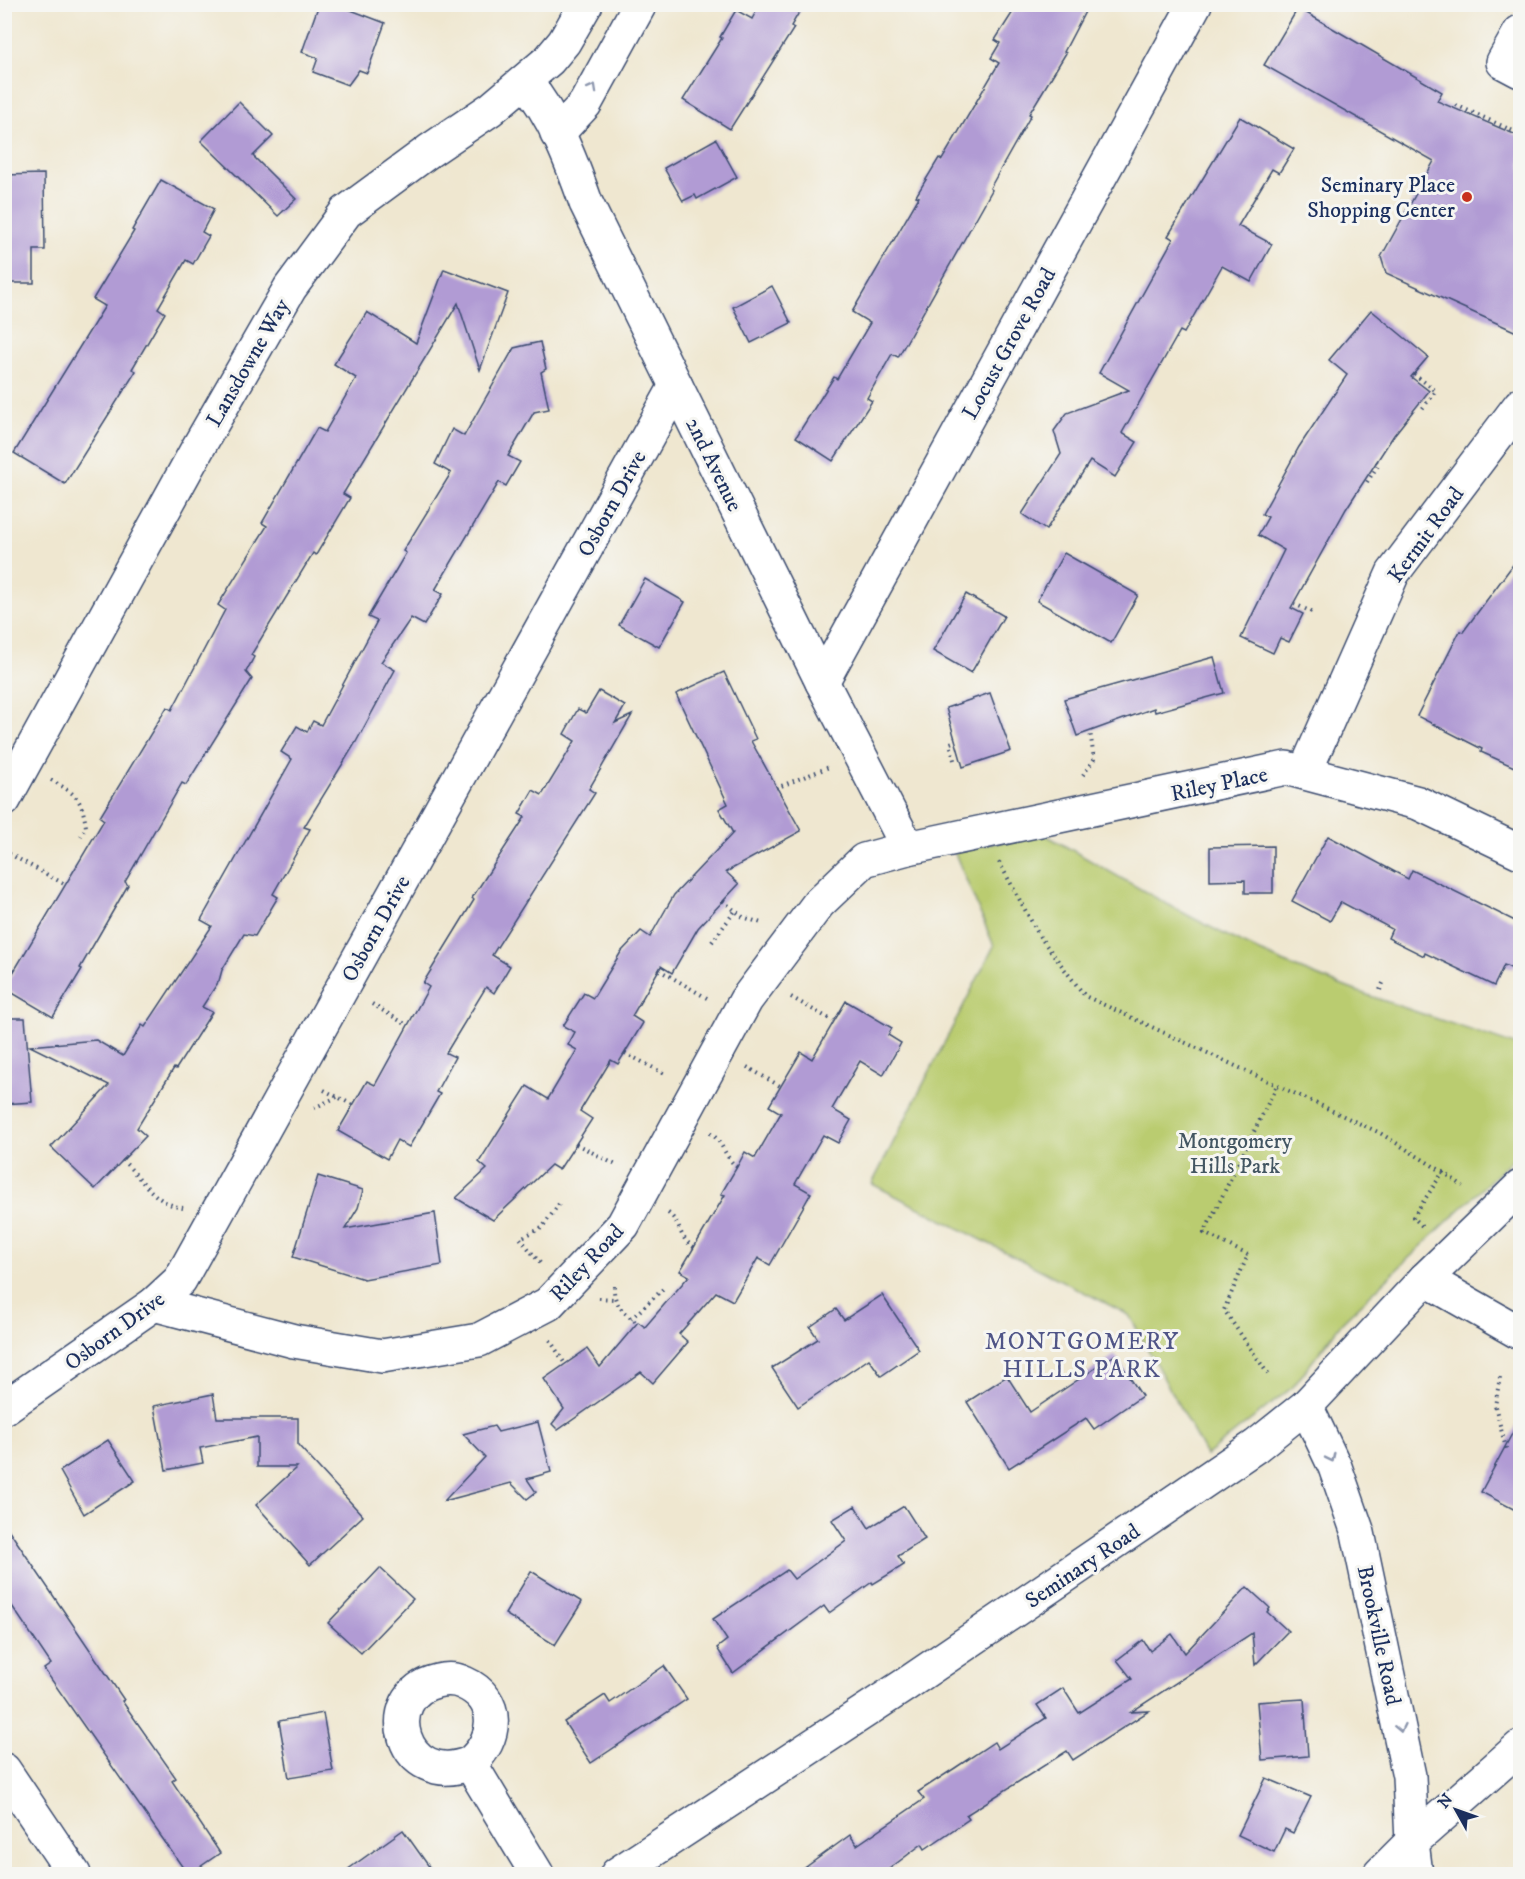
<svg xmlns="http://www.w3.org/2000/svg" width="1525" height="1879" font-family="'IM FELL DW Pica',serif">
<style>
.green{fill:#bacc70;stroke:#6a7e67;stroke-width:1.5}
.building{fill:#b19bd4}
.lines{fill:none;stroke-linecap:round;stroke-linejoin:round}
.minor-casing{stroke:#3b4b6f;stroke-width:36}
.major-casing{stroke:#3b4b6f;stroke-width:36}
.path{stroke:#3b4b6f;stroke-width:4;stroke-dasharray:1.5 4.5;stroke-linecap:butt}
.minor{stroke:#fff;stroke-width:33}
.major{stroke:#fff;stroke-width:33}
.oneway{stroke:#8d97ae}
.poi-dot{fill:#c8321e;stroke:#f6f6f2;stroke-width:2}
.labels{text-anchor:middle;stroke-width:6;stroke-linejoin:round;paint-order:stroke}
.poi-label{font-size:22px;fill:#1b2f5e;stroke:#f6f6f2;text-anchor:end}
.street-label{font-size:22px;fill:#1b2f5e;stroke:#f6f6f2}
.park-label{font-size:22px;fill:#435662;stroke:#f6f6f2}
.neighbourhood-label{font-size:24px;letter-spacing:1.5px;fill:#505587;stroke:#f6f6f2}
</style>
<rect width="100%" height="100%" fill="#f6f6f2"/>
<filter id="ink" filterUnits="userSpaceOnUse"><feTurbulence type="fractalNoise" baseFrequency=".0167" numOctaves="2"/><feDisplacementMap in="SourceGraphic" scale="12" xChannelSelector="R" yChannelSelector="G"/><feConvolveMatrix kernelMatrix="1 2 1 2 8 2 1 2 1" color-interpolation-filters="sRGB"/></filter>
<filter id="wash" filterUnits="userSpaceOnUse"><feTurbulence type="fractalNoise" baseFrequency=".008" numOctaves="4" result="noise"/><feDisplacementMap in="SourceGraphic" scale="24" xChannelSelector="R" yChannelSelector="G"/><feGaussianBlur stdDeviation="1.35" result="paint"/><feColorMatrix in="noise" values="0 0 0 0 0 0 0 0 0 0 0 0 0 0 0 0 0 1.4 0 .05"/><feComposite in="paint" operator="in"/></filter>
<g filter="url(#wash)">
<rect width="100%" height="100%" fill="#efe7d0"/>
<path class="green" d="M1044,834c70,40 139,81 212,116 85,40 176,66 264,97v105l-177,169 -50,66 -87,68 -77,-140 -257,-131 122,-238 -40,-95z"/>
<g id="blocks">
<g class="building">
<polygon points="319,4 335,4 385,23 367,73 359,70 348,85 313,72 318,58 302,52"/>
<polygon points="760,4 804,4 791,26 794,28 730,129 683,100 722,38 720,37 736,10 752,19"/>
<polygon points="1018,4 1089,4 1064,52 1066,53 1029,114 1031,115 990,188 992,190 898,357 892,354 867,398 872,401 833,461 796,437 834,377 837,379 870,323 852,312 919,197 916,196 939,158 942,160 999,63 991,58 1000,43 995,40"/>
<polygon points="1298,8 1442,92 1437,101 1521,137 1521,334 1386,273 1381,257 1434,161 1264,65"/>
<polygon points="239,102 273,136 253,156 296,199 278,216 201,141"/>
<polygon points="1240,117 1294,149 1279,173 1272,169 1238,226 1272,244 1251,282 1222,266 1184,333 1180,331 1122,433 1137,442 1115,477 1090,461 1046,530 1022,514 1061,454 1054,431 1067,413 1129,390 1099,373 1173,239 1168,236"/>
<polygon points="716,139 737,177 697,199 695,195 683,201 664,168"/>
<polygon points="44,174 45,250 34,250 34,283 4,283 4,175"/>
<polygon points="161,180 214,209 202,232 209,236 193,264 186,260 158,308 165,313 132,369 136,371 65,484 14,453 105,306 93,299 134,231 132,230"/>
<polygon points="444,269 508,293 480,370 458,303 343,494 350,498 316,555 313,553 251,655 254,657 246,672 252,679 186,785 182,783 125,882 128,885 80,968 82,969 53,1017 4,988 104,820 100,817 167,707 172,710 225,610 218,605 267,526 262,523 317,428 325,432 356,378 334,364 367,312 416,343"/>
<polygon points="772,286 791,323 751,343 733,307"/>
<polygon points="1371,310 1428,357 1411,377 1429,391 1394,435 1346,509 1291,608 1303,614 1289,642 1280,638 1273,653 1241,638 1284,550 1258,535 1268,517 1262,514 1299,447 1347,375 1329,360"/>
<polygon points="540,342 546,369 541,372 549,409 534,412 508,456 520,462 506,486 499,482 435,590 443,594 424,625 411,618 381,662 395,670 356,742 304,827 310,829 273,894 278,897 255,936 244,934 222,970 219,981 202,1007 212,1012 176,1069 174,1068 137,1128 146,1136 95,1189 51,1147 109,1085 30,1046 96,1040 123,1056 142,1025 145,1027 212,926 201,920 292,759 281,752 297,726 307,732 313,721 321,725 377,621 368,617 406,553 403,551 451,473 435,464 452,429 464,436 514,348"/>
<polygon points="1064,553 1138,595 1111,643 1037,601"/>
<polygon points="1521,554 1521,770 1481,752 1482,749 1417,716 1460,631 1463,632"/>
<polygon points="645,579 685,602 659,647 619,625"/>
<polygon points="966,594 1004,616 971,673 933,651"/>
<polygon points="1214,657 1224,693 1155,712 1154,708 1077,736 1064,699"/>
<polygon points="724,672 756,739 751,741 801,831 726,872 739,884 698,928 672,973 661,966 632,1016 643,1023 618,1064 611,1060 580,1111 592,1119 559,1170 551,1165 493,1220 456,1198 487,1169 479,1162 527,1086 548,1099 577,1050 568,1045 575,1032 563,1026 584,993 593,998 621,952 641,931 650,937 674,895 733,833 719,809 728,804 676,694"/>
<polygon points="599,691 625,706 615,723 632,715 589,789 595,793 492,955 510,966 494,993 486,987 446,1053 455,1057 436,1092 440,1094 409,1147 397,1140 387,1159 338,1131 367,1081 375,1085 429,987 423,983 474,900 472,898 525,817 519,814 533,790 542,795 575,741 564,734 578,709 586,713"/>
<polygon points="990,693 1011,751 963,767 946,708"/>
<polygon points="1328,836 1408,879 1412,870 1521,924 1521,954 1513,969 1504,965 1494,986 1425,953 1424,956 1388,938 1392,929 1341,902 1330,921 1292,901"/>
<polygon points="1273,846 1273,893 1245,893 1245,880 1210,881 1210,847"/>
<polygon points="846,1001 892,1028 888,1035 901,1043 883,1075 860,1061 832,1109 851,1120 838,1143 823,1135 795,1184 811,1193 770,1265 758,1258 733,1301 716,1292 679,1334 688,1342 653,1383 641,1372 558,1430 552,1424 564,1409 544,1379 587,1349 600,1367 638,1322 645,1327 689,1276 680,1271 725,1195 721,1194 737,1167 745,1152 755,1158 781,1113 769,1106 801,1052 812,1059"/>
<polygon points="4,1018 25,1018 32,1102 4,1104"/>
<polygon points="318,1176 363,1190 358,1208 345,1229 435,1213 442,1265 364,1279 293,1257"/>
<polygon points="882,1295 919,1350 881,1376 869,1359 798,1407 772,1368 818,1339 810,1327 836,1309 844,1320"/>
<polygon points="1115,1355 1142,1396 1094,1429 1086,1418 1009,1468 967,1402 1007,1376 1030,1412"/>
<polygon points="213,1394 217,1418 298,1418 298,1445 363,1516 310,1565 256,1505 297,1467 257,1467 257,1437 200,1448 203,1463 166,1470 154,1406"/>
<polygon points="1521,1417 1521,1513 1481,1492"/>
<polygon points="538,1422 551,1472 527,1479 536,1492 527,1499 511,1483 444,1501 485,1457 463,1434 494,1426 498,1432"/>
<polygon points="108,1440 135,1481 84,1514 60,1471"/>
<polygon points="855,1506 869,1528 904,1506 925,1539 898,1556 904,1565 873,1584 872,1582 829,1613 824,1606 733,1673 717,1648 727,1640 713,1619 787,1570 794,1579 846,1541 832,1520"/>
<polygon points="4,1523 124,1700 122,1701 176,1778 172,1781 220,1853 188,1875 44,1669 51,1664 4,1594"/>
<polygon points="380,1568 413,1599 361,1653 328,1623"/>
<polygon points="531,1571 582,1602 555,1645 505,1614"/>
<polygon points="1247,1587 1270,1608 1267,1612 1288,1631 1255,1665 1252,1633 1131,1712 1149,1711 1073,1760 1067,1751 966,1815 969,1819 925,1849 922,1844 881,1875 795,1875 850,1835 857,1845 924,1799 918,1792 955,1768 994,1742 998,1749 1046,1718 1037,1705 1063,1688 1079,1713 1132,1679 1117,1660 1143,1640 1150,1651 1172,1634 1185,1653"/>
<polygon points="664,1666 687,1699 591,1763 564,1722 605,1695 610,1703"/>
<polygon points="1304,1699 1308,1756 1262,1760 1257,1702"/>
<polygon points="323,1713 333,1771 289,1778 279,1721"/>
<polygon points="1266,1778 1311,1797 1293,1833 1285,1829 1274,1852 1238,1835"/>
<polygon points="403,1830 435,1875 340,1875"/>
</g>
</g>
</g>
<g filter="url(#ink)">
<use href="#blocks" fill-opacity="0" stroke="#3b4b6f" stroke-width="1.5"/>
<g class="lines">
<g class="minor-casing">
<g id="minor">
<polyline points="1520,32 1503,62 1520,71"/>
<path d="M525,81c29,35 46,79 61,122l236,479 86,166"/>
<polyline points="557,134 585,104 640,4"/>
<polyline points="822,682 1195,4"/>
<polyline points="1305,772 1393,573 1520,405"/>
<polyline points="4,800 199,446 290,288 346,212 429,151 491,109 549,60 564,42 586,4"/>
<polyline points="1425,1279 1520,1187"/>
<polyline points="154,1304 294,1341 382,1356 479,1340 548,1304 623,1225 746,1000 819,903 864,860 908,848 1286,768 1418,803 1520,852"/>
<polyline points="1306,1406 1335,1467 1358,1533 1409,1776 1412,1842 1416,1874"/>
<polyline points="4,1408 154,1304 180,1280 676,386"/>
<path d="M470,1763c28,-23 31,-64 -6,-80 -8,-4 -18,-4 -27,-2 -61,14 -35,110 33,82l67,111"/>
<polyline points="4,1770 74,1874"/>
<polyline points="1380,1874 1412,1842 1520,1747"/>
</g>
</g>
<g class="major-casing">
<polyline id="major" points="617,1874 905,1685 1256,1446 1306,1406 1425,1279 1520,1333"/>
</g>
<g class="path">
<polyline points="1456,105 1520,134"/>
<polyline points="1414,374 1436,391 1422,409"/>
<polyline points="1367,482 1379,464 1376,461"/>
<polyline points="1294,604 1312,612"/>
<polyline points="954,760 950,743 956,741"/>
<polyline points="1083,775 1094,759 1090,731"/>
<path d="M51,780c25,14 31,18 35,47l-5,9"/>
<polyline points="776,788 829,767"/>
<polyline points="4,851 66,885"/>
<polyline points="999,862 1040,937 1085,996 1380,1133 1443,1172 1413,1217 1422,1226"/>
<polyline points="723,901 743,917 761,923"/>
<polyline points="712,942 735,911"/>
<polyline points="4,970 10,966 15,970"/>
<polyline points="659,970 707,998"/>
<polyline points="1380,990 1384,981"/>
<polyline points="791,997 833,1021"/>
<polyline points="372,1004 407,1025"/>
<polyline points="625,1053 667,1075"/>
<polyline points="747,1067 780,1086"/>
<polyline points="324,1090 353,1105"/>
<polyline points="314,1108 337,1097"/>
<path d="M710,1133c13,8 14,24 27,34"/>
<polyline points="576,1144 618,1166"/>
<path d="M122,1160c21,19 31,43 61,48"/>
<polyline points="1443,1172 1463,1186"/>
<path d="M668,1213c14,10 9,24 26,34"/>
<polyline points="540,1263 520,1238 542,1228 561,1201"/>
<path d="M614,1286c-1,18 9,26 23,37"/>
<polyline points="599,1298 613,1299"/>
<polyline points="631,1319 663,1289"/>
<polyline points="550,1340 565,1364"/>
<polyline points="1268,1374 1224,1310 1248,1255 1204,1233 1277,1085"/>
<polyline points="1500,1377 1495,1406 1507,1452"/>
</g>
<use href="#minor" class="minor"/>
<use href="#major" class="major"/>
</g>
<defs><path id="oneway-chevron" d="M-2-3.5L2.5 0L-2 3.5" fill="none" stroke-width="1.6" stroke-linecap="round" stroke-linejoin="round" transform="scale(1.5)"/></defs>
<g class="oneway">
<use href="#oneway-chevron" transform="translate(593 88) rotate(-61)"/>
<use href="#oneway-chevron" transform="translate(1331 1458) rotate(64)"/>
<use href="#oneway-chevron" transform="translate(1400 1728) rotate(78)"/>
</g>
</g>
<circle class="poi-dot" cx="1467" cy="197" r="6"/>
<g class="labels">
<g class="poi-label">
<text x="1455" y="192">Seminary Place<tspan x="1455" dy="25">Shopping Center</tspan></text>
</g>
<g class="street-label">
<text transform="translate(1008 343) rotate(-61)" y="8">Locust Grove Road</text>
<text transform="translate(247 362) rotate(-60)" y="8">Lansdowne Way</text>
<text transform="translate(715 464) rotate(64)" y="8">2nd Avenue</text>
<text transform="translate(611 503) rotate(-61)" y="8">Osborn Drive</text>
<text transform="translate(1425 534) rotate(-54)" y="8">Kermit Road</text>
<text transform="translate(1219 783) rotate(-12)" y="8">Riley Place</text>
<text transform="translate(375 928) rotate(-61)" y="8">Osborn Drive</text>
<text transform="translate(586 1262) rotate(-47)" y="8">Riley Road</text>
<text transform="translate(114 1330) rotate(-36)" y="8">Osborn Drive</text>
<text transform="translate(1082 1565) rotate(-34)" y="8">Seminary Road</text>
<text transform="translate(1380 1635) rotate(78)" y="8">Brookville Road</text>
</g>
<g class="park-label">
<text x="1235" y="1148">Montgomery<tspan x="1235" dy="25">Hills Park</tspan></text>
</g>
<g class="neighbourhood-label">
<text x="1082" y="1349">MONTGOMERY<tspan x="1082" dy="28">HILLS PARK</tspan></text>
</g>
</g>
<rect width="1525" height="1879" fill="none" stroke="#f6f6f2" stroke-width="24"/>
<g transform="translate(1456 1810) rotate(310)" stroke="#f6f6f2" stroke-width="4.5" paint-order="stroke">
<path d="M0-4.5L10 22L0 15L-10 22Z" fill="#1b2f5e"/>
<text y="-9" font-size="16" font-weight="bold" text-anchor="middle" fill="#1b2f5e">N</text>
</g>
</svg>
